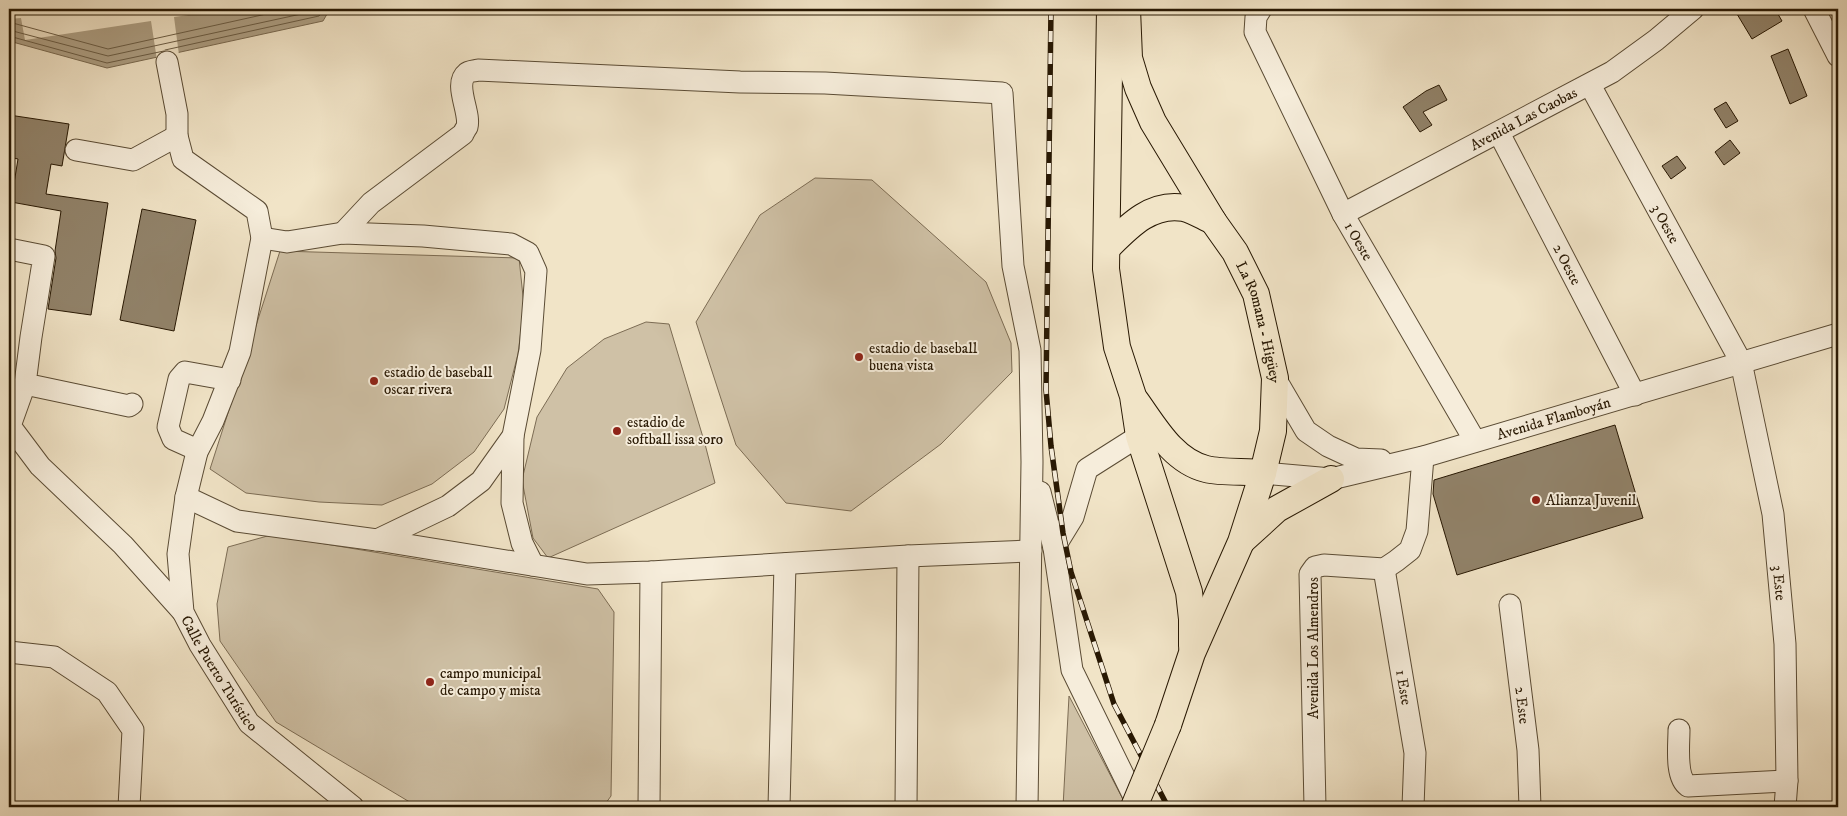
<svg xmlns="http://www.w3.org/2000/svg" width="1847" height="816" font-family="'IM FELL DW Pica',serif">
<style>
.green{fill:#cfc1a6;stroke:#7c6c54}
.water{fill:#ad9f84;stroke:#786950}
.pier{fill:#f1e4c7}
.lines{fill:none;stroke-linecap:round;stroke-linejoin:round}
.shore{stroke:#6a5c44;stroke-width:1}
.building{fill:#918269;stroke:#281803}
.minor-casing{stroke:#5a4b34;stroke-width:23}
.major-casing{stroke:#281803;stroke-width:28}
.minor{stroke:#f6eddb;stroke-width:21}
.major{stroke:#f1e4c7;stroke-width:26}
.rail-casing{stroke:#281803;stroke-width:5.5}
.rail{stroke:#f6eddb;stroke-width:4;stroke-dasharray:11;stroke-linecap:butt}
.major-bridge-casing{stroke:#281803;stroke-width:28;stroke-linecap:butt}
.major-bridge{stroke:#f1e4c7;stroke-width:26}
.poi-dot{fill:#8f2418;stroke:#f6eddb;stroke-width:2}
.labels{text-anchor:middle;stroke-width:4;stroke-linejoin:round;paint-order:stroke}
.street-label{font-size:15px;fill:#281803;stroke:#f6eddb}
.poi-label{font-size:15px;fill:#281803;stroke:#f6eddb;text-anchor:start}
</style>
<rect width="100%" height="100%" fill="#f1e4c7"/>
<filter id="stains"><feTurbulence type="fractalNoise" baseFrequency=".004" numOctaves="4"/><feColorMatrix values="0 0 0 0 .2 0 0 0 0 .09 0 0 0 0 .02 0 0 0 .5 -.17"/></filter>
<radialGradient id="worn" r=".72"><stop offset=".6" stop-color="#630" stop-opacity="0"/><stop offset="1" stop-color="#630" stop-opacity=".3"/></radialGradient>
<g class="green">
<polygon points="815,178 872,180 986,282 1011,343 1012,372 941,444 851,511 786,503 736,445 696,322 760,215"/>
<polygon points="280,251 519,258 524,306 518,354 504,409 474,452 432,484 382,505 319,502 246,493 210,469"/>
<polygon points="646,322 669,324 705,444 715,483 548,558 533,538 522,480 537,417 567,368 604,339"/>
<polygon points="271,535 598,589 614,612 611,796 603,807 418,807 276,722 220,641 217,604 228,547"/>
<polygon points="1069,696 1127,807 1063,807"/>
</g>
<polygon class="water" points="9,9 330,9 323,21 107,68 9,41"/>
<polygon class="pier" points="9,9 231,9 174,17 179,55 157,60 151,21 25,40 21,18 9,19"/>
<g class="lines">
<g class="shore">
<polyline points="9,22 108,49 289,9"/>
<polyline points="9,30 108,56 315,11 317,9"/>
<polyline points="9,36 107,63 164,51"/>
<polyline points="165,50 319,16 324,9"/>
</g>
</g>
<g class="building">
<polygon points="1734,9 1775,9 1782,21 1752,39"/>
<polygon points="1788,49 1807,96 1790,104 1771,56"/>
<polygon points="1439,85 1447,100 1423,112 1432,125 1420,132 1403,107 1426,91"/>
<polygon points="1726,102 1738,121 1726,128 1714,109"/>
<polygon points="9,115 69,124 62,166 51,164 46,194 108,203 91,315 48,309 56,258 55,251 61,211 11,202 18,159 9,157"/>
<polygon points="1730,140 1740,153 1724,165 1715,152"/>
<polygon points="1677,156 1686,168 1671,179 1662,166"/>
<polygon points="142,209 196,220 174,331 120,320"/>
<polygon points="1615,425 1643,518 1457,575 1433,494 1434,480"/>
</g>
<g class="lines">
<g class="minor-casing">
<g id="minor">
<path id="s1" d="M1261,9l-5,8 -1,15 88,182 132,227"/>
<polyline points="1814,9 1838,56"/>
<path id="s2" d="M167,62l10,52v22l6,23 74,52 5,27 -22,114 -27,69 -16,31 -11,45 -8,57 5,58 17,33 49,78 104,84"/>
<path id="s3" d="M1590,85l151,277 32,152 12,130 2,137 -2,26"/>
<path id="s4" d="M1499,133l136,262"/>
<polyline points="76,150 133,160 177,136"/>
<path id="s5" d="M1343,214l269,-142 44,-32 37,-31"/>
<path d="M343,233l28,-30 92,-69c0,-1 4,-7 4,-7 4,-15 -14,-43 0,-54 2,-2 8,-2 11,-3l262,12 85,1 177,10 11,173 17,84 2,112 -5,345"/>
<polyline points="262,238 287,242 343,233 423,236 511,244 528,253 536,271 530,350 513,436 481,481 448,506 377,540"/>
<polyline points="9,249 44,256 31,337 25,384 129,406 132,404"/>
<polyline points="1275,378 1306,431 1328,446 1356,459 1381,460"/>
<polyline points="25,384 10,426 40,466 123,545 183,612"/>
<polyline points="513,436 512,503 522,543 533,565"/>
<polyline points="197,452 193,448 173,439 168,427 179,379 185,372 230,380"/>
<path id="s6" d="M1263,473l68,6 92,-22 415,-123"/>
<polyline points="1040,492 1054,548 1072,670 1139,807"/>
<polyline points="186,497 237,521 377,540 587,574 651,572 908,556 1031,551"/>
<polyline points="1054,548 1073,517 1087,469 1139,436"/>
<path id="s7" d="M1384,569l31,184 -2,54"/>
<path id="s8" d="M1510,605l18,145 2,57"/>
<polyline points="9,652 54,657 107,692 133,730 129,807"/>
<path d="M1679,730c0,15 -4,47 9,56l99,-5"/>
<polyline points="649,807 651,572"/>
<polyline points="779,807 785,564"/>
<polyline points="906,807 908,556"/>
<polyline points="1315,807 1310,574 1315,567 1324,565 1384,569 1396,561 1410,550 1417,531 1423,457"/>
</g>
</g>
<g class="major-casing">
<g id="major">
<polyline points="1110,9 1106,269 1117,347 1133,396 1139,436 1189,592 1192,619 1192,646"/>
<path id="s9" d="M1127,9l2,49 9,30 15,34 60,99 22,31 21,42 19,84 -2,53 -10,42 -22,69 -49,111 -24,72"/>
<path d="M1107,248c21,-21 44,-46 77,-40 9,2 20,9 29,13"/>
<path d="M1136,401c18,25 37,60 70,68 16,4 41,2 57,4"/>
<polyline points="1243,540 1277,509 1331,479"/>
</g>
</g>
<use href="#minor" class="minor"/>
<use href="#major" class="major"/>
<g class="rail-casing">
<polyline id="rail" points="1051,9 1046,390 1051,446 1063,533 1071,572 1114,704 1168,807"/>
</g>
<use href="#rail" class="rail"/>
<g class="major-bridge-casing">
<polyline id="major-bridge" points="1134,807 1168,725"/>
</g>
<use href="#major-bridge" class="major-bridge"/>
</g>
<g class="poi-dot">
<circle cx="859" cy="357" r="5"/>
<circle cx="374" cy="381" r="5"/>
<circle cx="617" cy="431" r="5"/>
<circle cx="1536" cy="500" r="5"/>
<circle cx="430" cy="682" r="5"/>
</g>
<g class="labels">
<g class="street-label">
<text dy="5" stroke="none"><textPath href="#s5" startOffset="204">Avenida Las Caobas</textPath></text>
<text dy="5" stroke="none"><textPath href="#s3" startOffset="158">3 Oeste</textPath></text>
<text dy="5" stroke="none"><textPath href="#s1" startOffset="258">1 Oeste</textPath></text>
<text dy="5" stroke="none"><textPath href="#s4" startOffset="148">2 Oeste</textPath></text>
<text dy="5" stroke="none"><textPath href="#s9" startOffset="346">La Romana - Higüey</textPath></text>
<text dy="5" stroke="none"><textPath href="#s6" startOffset="299">Avenida Flamboyán</textPath></text>
<text dy="5" stroke="none"><textPath href="#s3" startOffset="540">3 Este</textPath></text>
<text transform="translate(1313 648) rotate(-90)" y="5">Avenida Los Almendros</text>
<text dy="5" stroke="none"><textPath href="#s2" startOffset="675">Calle Puerto Turístico</textPath></text>
<text dy="5" stroke="none"><textPath href="#s7" startOffset="120">1 Este</textPath></text>
<text dy="5" stroke="none"><textPath href="#s8" startOffset="101">2 Este</textPath></text>
</g>
<g class="poi-label">
<text x="869" y="353">estadio de baseball<tspan x="869" dy="17">buena vista</tspan></text>
<text x="384" y="377">estadio de baseball<tspan x="384" dy="17">oscar rivera</tspan></text>
<text x="627" y="427">estadio de<tspan x="627" dy="17">softball issa soro</tspan></text>
<text x="1546" y="505">Alianza Juvenil</text>
<text x="440" y="678">campo municipal<tspan x="440" dy="17">de campo y mista</tspan></text>
</g>
</g>
<rect width="1847" height="816" fill="none" stroke="#f1e4c7" stroke-width="30"/>
<rect x="10" y="10" width="1827" height="796" fill="none" stroke="#281803" stroke-width="2.5"/>
<rect x="15" y="15" width="1817" height="786" fill="none" stroke="#281803"/>
<rect width="100%" height="100%" filter="url(#stains)"/>
<rect width="100%" height="100%" fill="url(#worn)"/>
</svg>
